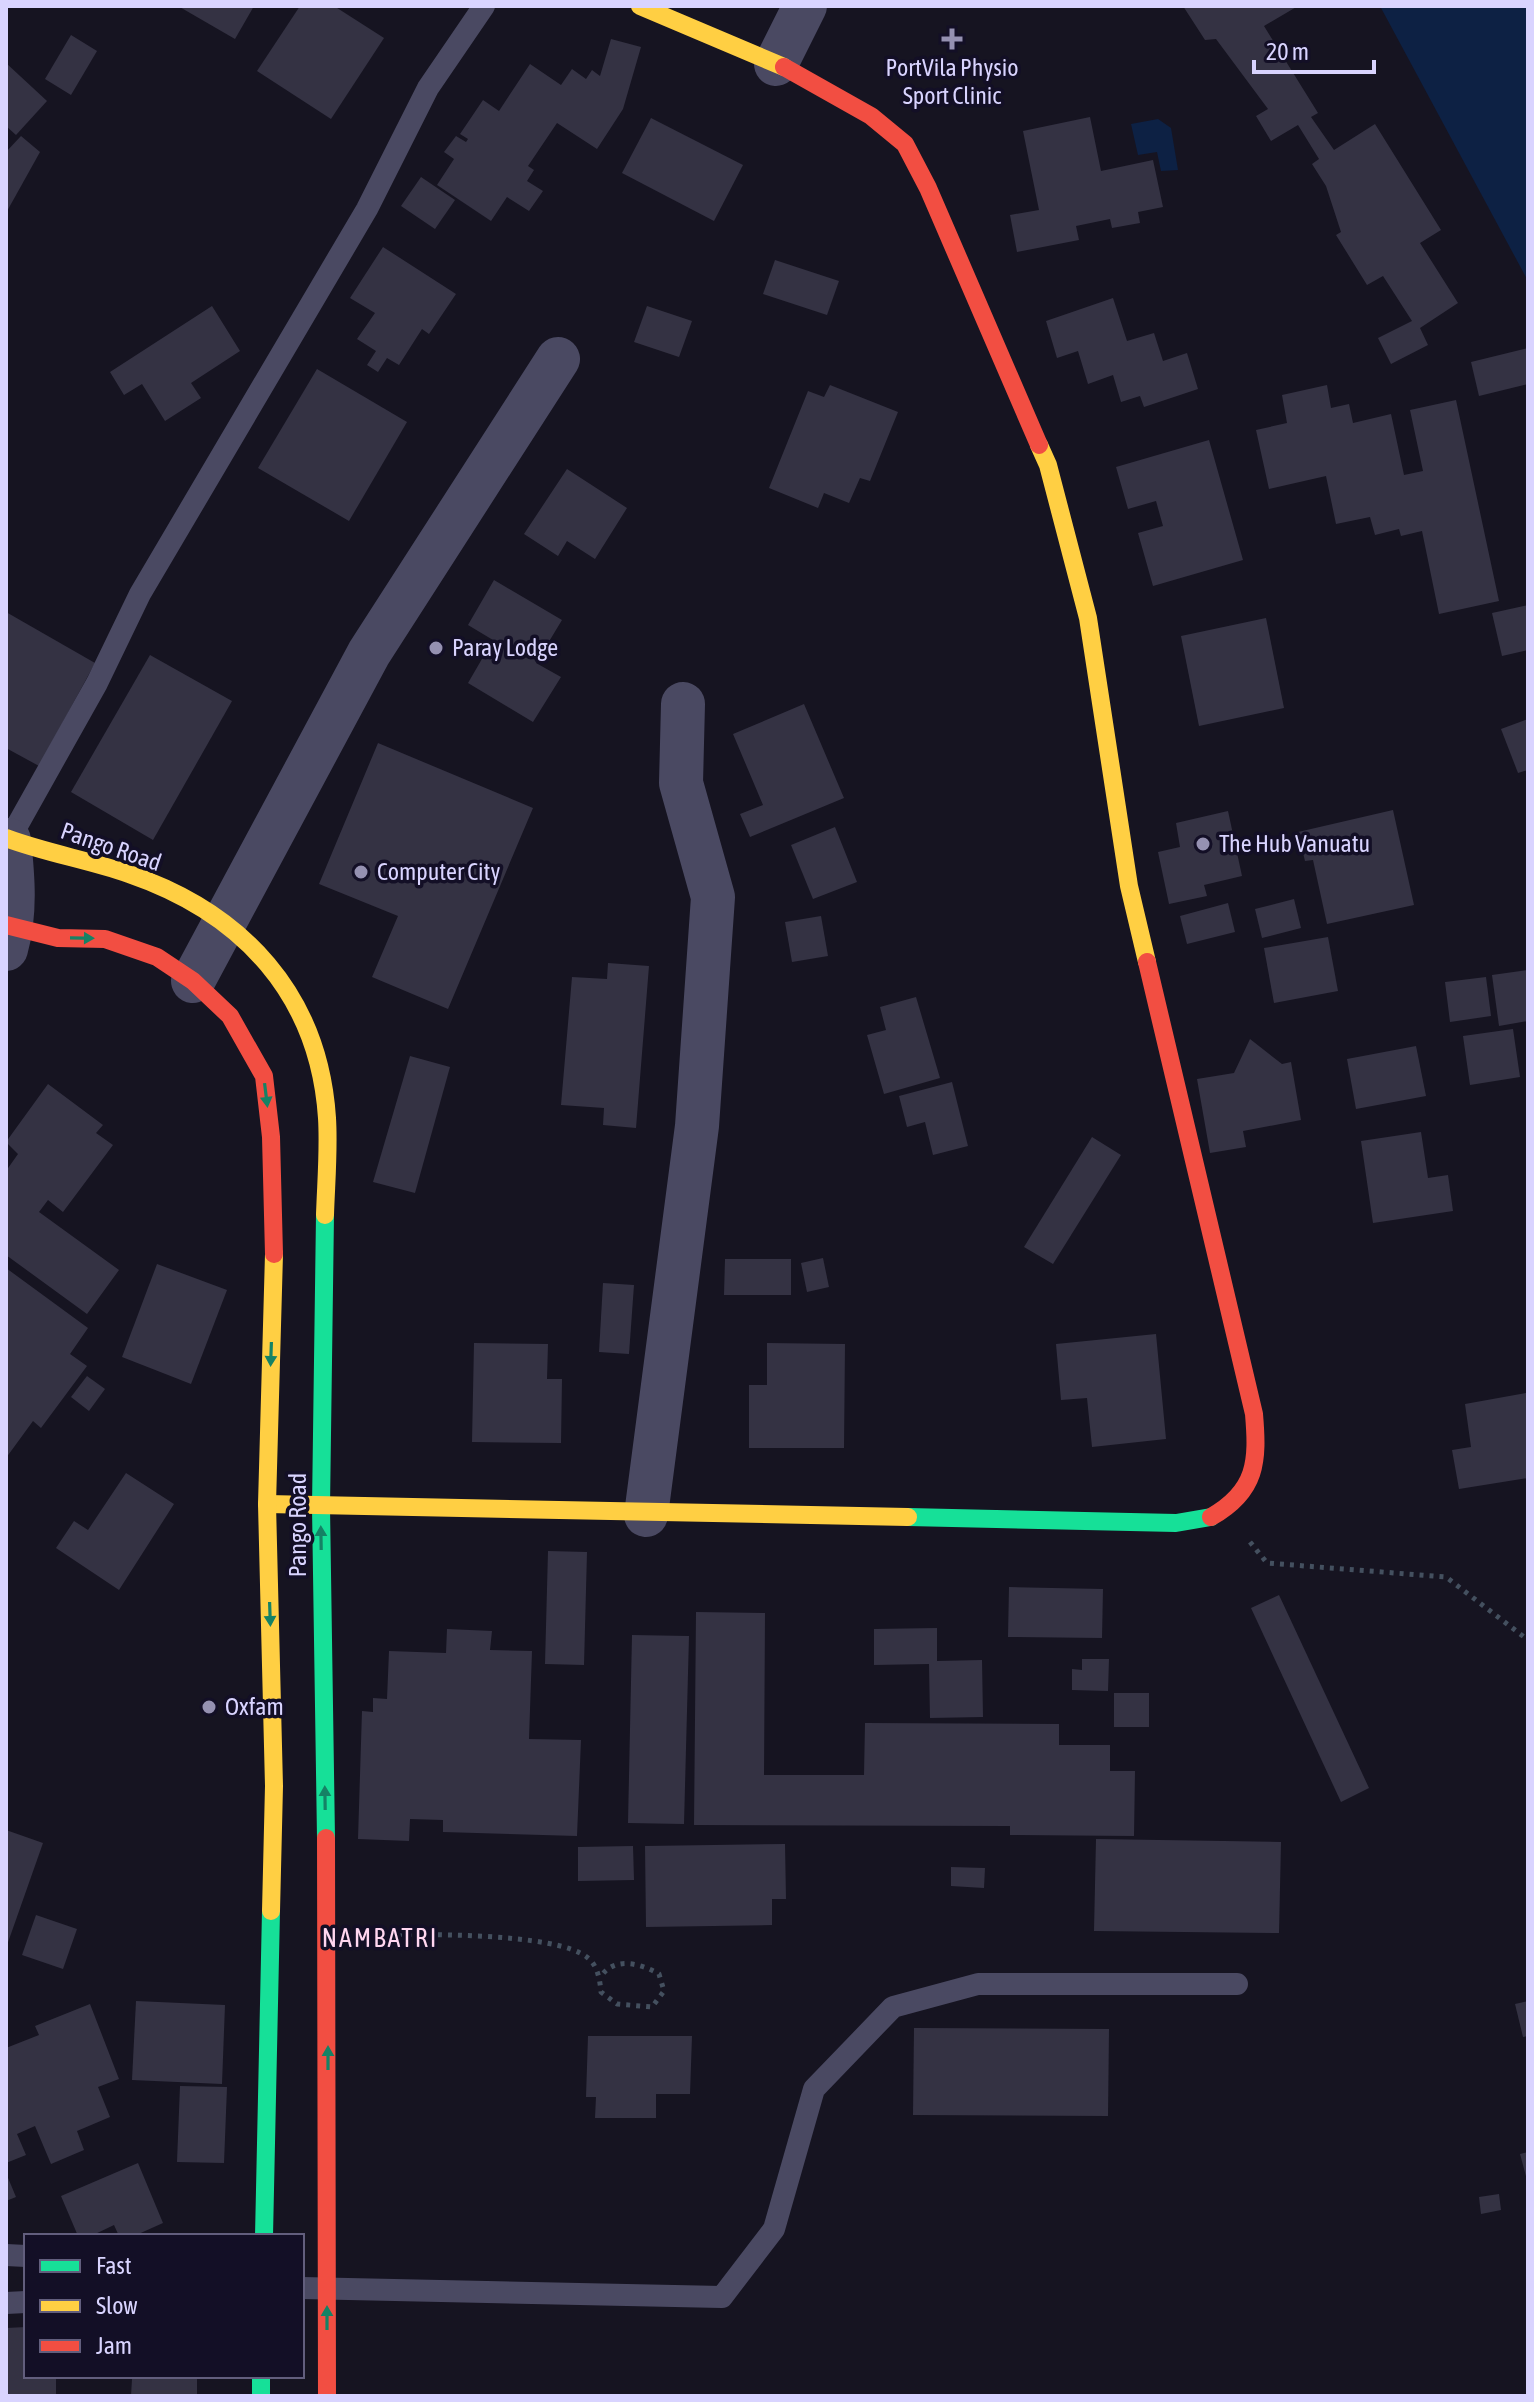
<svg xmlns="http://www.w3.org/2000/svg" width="1534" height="2402" font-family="'Asap Condensed',sans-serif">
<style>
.water{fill:#0d2144}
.building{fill:#343243}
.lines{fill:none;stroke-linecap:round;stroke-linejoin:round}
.path{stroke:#44505f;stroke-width:5;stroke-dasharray:4 6;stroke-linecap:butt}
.lane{stroke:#4a4962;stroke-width:22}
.street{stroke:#4a4962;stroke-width:44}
.fast{stroke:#16e098;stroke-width:18}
.slow{stroke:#ffcf43;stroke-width:18}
.jam{stroke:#f24e42;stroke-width:18}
.oneway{fill:#158265}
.poi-dot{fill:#9591b1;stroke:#130f26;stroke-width:3}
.labels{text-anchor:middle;stroke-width:7;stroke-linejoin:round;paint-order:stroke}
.poi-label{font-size:24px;fill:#d9d4ff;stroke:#130f26;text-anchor:start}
.street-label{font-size:24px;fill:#d9d4ff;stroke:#130f26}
.neighbourhood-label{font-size:26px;letter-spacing:2px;fill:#ffd6f0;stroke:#130f26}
</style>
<rect width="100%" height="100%" fill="#161421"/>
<g class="water">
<polygon points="1380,6 1528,6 1528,281"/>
<polygon points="1158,119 1171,128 1178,170 1161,171 1157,152 1138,155 1131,124"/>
</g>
<g class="building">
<polygon points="178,6 254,6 235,39"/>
<polygon points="300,6 334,6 384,38 331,119 257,71"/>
<polygon points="1183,6 1298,6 1264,26 1318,113 1311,117 1334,150 1375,124 1441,230 1420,243 1458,303 1420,328 1428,345 1391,364 1378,338 1412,321 1383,276 1367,285 1336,235 1341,232 1326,186 1312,164 1319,159 1298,125 1271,141 1256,116 1268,109 1216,39 1205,40"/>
<polygon points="71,35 97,51 71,95 45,79"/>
<polygon points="611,39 641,47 623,109 597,149 557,123 528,166 534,170 527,181 543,191 529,211 507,197 491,221 437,185 454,159 444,152 456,136 466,142 468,139 460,134 483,100 499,111 530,64 561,85 572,69 586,79 592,70 600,76"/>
<polygon points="6,63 47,101 16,135 6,126"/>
<polygon points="1090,117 1101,171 1153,160 1163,207 1138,212 1140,223 1112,228 1110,219 1076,226 1079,240 1017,252 1010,215 1039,210 1023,131"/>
<polygon points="651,118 743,165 714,221 622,173"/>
<polygon points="21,136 40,152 6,213 6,152"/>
<polygon points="421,177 455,200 435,229 401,206"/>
<polygon points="383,247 456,294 429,334 422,329 399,365 387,358 378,372 367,365 376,351 357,339 375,313 350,298"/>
<polygon points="775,260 839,281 827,315 763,294"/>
<polygon points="1113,298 1127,341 1154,333 1163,361 1187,353 1198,389 1144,407 1140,396 1121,402 1113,375 1088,384 1078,351 1057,358 1046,321"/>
<polygon points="212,306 240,351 191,383 201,398 165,421 142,384 124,395 110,372"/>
<polygon points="647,306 692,321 679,357 634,342"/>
<polygon points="1528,348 1528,384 1479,396 1471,362"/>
<polygon points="317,369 407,422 349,521 258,468"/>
<polygon points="830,385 898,412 870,481 860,478 849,503 824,493 818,508 769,488 808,391 824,397"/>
<polygon points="1327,385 1331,408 1349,404 1353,423 1391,414 1404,475 1423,471 1410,410 1456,400 1499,601 1439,614 1422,531 1401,536 1399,529 1375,535 1370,517 1336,524 1326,476 1269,489 1256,430 1287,423 1282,395"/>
<polygon points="1209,440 1243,560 1153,586 1138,533 1163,526 1156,501 1128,509 1116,467"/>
<polygon points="567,469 627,508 595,559 567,541 558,556 524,534"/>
<polygon points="494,580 562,620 536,663 561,677 533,722 468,683 493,640 468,625"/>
<polygon points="1528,605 1528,650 1502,656 1492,613"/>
<polygon points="6,612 95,663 39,766 6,748"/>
<polygon points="1266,618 1284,708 1199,726 1181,636"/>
<polygon points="150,655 232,701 153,840 71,792"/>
<polygon points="804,704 844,798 750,837 740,814 763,805 733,734"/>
<polygon points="1528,719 1528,770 1518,773 1501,729"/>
<polygon points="378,743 533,808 448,1009 372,977 398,916 319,884"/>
<polygon points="1393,810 1414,905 1327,924 1313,860 1305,861 1298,832"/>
<polygon points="1228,811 1242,876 1204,885 1207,896 1169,904 1158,852 1180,847 1176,823"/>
<polygon points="835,827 857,882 813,899 791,845"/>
<polygon points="1294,899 1301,928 1262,938 1255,909"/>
<polygon points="1228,903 1235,932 1187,944 1180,916"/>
<polygon points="821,916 828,956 792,962 785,922"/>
<polygon points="1328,937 1338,991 1274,1003 1264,948"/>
<polygon points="608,963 649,966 636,1128 603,1125 604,1108 561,1105 572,977 607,979"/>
<polygon points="1528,970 1528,1021 1499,1026 1492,975"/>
<polygon points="1486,977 1491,1016 1450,1022 1445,982"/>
<polygon points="916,997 940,1078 884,1094 867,1035 886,1030 880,1007"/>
<polygon points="1513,1029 1520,1077 1470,1085 1463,1036"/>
<polygon points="1250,1039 1282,1064 1291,1062 1301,1120 1243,1131 1246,1147 1210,1153 1197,1079 1234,1073"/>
<polygon points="1416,1046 1426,1096 1356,1109 1347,1059"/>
<polygon points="410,1056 450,1067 415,1193 373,1182"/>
<polygon points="952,1082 968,1146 933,1155 925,1122 907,1127 899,1096"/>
<polygon points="48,1084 103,1125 96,1133 113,1145 63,1212 48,1200 39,1212 119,1270 87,1314 6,1255 6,1171 18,1154 6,1142"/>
<polygon points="1421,1132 1428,1178 1448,1175 1453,1211 1373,1223 1361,1141"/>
<polygon points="1092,1137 1121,1155 1053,1264 1024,1247"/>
<polygon points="823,1258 829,1287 807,1292 801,1263"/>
<polygon points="725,1259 791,1259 791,1295 724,1295"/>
<polygon points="157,1264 227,1290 191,1384 122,1357"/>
<polygon points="6,1268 88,1328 70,1354 87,1366 41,1428 33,1421 6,1458"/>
<polygon points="603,1283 634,1285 629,1354 599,1352"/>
<polygon points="1156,1334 1166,1439 1092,1447 1087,1398 1061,1400 1056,1344"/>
<polygon points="474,1343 548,1344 547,1379 562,1379 561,1443 472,1442"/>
<polygon points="767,1343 845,1344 844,1448 749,1448 749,1385 767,1385"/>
<polygon points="87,1376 105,1389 89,1411 71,1397"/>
<polygon points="1526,1393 1528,1478 1459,1489 1452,1450 1471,1447 1465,1404"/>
<polygon points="126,1473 174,1504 119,1590 56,1548 74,1521 88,1530"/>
<polygon points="548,1551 587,1552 584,1665 545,1664"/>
<polygon points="1009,1587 1103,1589 1102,1638 1008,1637"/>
<polygon points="1279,1595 1369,1788 1341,1802 1251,1608"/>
<polygon points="696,1612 765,1613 764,1775 864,1775 865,1723 1059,1724 1059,1745 1110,1745 1110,1771 1135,1771 1134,1836 1010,1835 1010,1826 694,1825"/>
<polygon points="937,1628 937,1661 982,1660 983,1717 930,1718 929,1664 874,1665 874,1629"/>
<polygon points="447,1629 492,1631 490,1650 532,1651 529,1739 581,1740 577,1836 443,1832 443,1820 410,1819 409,1841 358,1839 362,1711 373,1712 373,1698 387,1699 389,1651 446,1653"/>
<polygon points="632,1635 689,1636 684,1824 628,1823"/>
<polygon points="1082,1659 1109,1659 1108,1691 1072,1690 1072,1669 1082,1670"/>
<rect x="1114" y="1693" width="35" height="34"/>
<polygon points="6,1830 43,1843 6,1948"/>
<polygon points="1096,1839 1281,1842 1279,1933 1094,1931"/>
<polygon points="785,1844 786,1899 772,1899 772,1925 646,1927 645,1846"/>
<polygon points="633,1846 634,1880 578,1881 578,1847"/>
<polygon points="951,1867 985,1868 984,1888 951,1886"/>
<polygon points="36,1915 77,1929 63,1969 22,1955"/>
<polygon points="136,2001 225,2005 222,2084 132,2080"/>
<polygon points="1528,2001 1528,2036 1523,2037 1515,2004"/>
<polygon points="90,2004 119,2079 98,2087 110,2117 77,2131 84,2150 51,2164 35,2126 17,2134 26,2155 6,2163 6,2048 39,2035 35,2026"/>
<polygon points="914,2028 1109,2029 1108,2116 913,2115"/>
<polygon points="588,2036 692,2036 690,2094 656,2094 656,2118 595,2118 596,2097 586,2097"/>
<polygon points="180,2086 227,2087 224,2163 177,2162"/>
<polygon points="1528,2152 1528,2180 1527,2180 1520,2154"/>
<polygon points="138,2163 163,2223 134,2236 119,2236 114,2225 91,2236 78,2236 61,2196"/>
<polygon points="6,2173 16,2197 6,2201"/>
<polygon points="1499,2194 1501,2210 1481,2214 1479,2197"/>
<polygon points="26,2327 26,2376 56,2376 56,2396 6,2396 6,2328"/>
<polygon points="147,2376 197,2376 197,2396 131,2396 132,2379 147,2379"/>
</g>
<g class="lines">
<g class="path">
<polyline points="1250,1542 1267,1563 1446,1577 1528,1640"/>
<path d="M368,1934c45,1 188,-3 220,24 10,8 12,23 13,34l16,12 35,3 12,-16 -5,-17c-19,-11 -46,-18 -59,4"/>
</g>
<g class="lane">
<polyline points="9,840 97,683 140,594 367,209 428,88 484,6"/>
<polyline points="6,2255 26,2256"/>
<polyline points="302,2288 722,2297 774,2229 814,2089 893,2007 978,1984 1237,1984"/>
<polyline points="6,2303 26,2302"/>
</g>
<g class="street">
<polyline points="776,64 805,6"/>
<path d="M6,949c10,-36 7,-72 3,-109"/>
<polyline points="193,981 369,653 558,359"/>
<polyline points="646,1515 697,1126 713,897 681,783 683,704"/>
</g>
<g class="fast">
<polyline points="325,1215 321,1507 326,1838"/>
<polyline points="908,1517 1176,1523 1211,1517"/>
<polyline points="264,2236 271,1911"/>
<polyline points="261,2376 261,2396"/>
</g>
<g class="slow">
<polyline points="640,6 784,67"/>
<polyline points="1039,445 1048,465 1088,618 1129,886 1147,962"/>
<path d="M6,838c40,15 83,22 123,36 114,39 190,121 198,244 2,32 -1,65 -2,97"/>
<polyline points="267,1504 908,1517"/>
<polyline points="271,1911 274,1786 267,1504 274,1254"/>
</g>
<g class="jam">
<polyline points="784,67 871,116 905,144 928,188 1039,445"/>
<polyline points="6,925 58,938 105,939 157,957 193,981 230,1016 264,1076 271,1137 274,1254"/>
<path d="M1147,962l107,452c4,47 3,77 -43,103"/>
<polyline points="326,1838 327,2396"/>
</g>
</g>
<defs><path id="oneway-solid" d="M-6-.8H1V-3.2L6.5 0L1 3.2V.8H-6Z" transform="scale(2)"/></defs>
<g class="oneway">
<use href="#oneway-solid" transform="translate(82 938) rotate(1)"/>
<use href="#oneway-solid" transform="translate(266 1095) rotate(83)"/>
<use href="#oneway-solid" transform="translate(271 1354) rotate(92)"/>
<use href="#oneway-solid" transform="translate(321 1538) rotate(-91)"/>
<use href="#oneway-solid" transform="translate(270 1614) rotate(88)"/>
<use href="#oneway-solid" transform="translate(325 1798) rotate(-91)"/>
<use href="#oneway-solid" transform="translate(328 2058) rotate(-90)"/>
<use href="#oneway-solid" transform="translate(327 2318) rotate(-90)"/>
</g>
<g class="poi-dot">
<path d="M948 27h8v8h8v8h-8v8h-8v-8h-8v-8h8z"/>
<circle cx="436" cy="648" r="8"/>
<circle cx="1203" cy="844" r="8"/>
<circle cx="361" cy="872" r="8"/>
<circle cx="209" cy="1707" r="8"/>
</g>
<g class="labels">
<g class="poi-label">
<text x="952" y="76" text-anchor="middle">PortVila Physio<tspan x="952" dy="28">Sport Clinic</tspan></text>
<text x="452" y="656">Paray Lodge</text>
<text x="1219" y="852">The Hub Vanuatu</text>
<text x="377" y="880">Computer City</text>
<text x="225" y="1715">Oxfam</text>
</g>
<g class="street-label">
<text transform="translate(111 847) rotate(19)" y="8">Pango Road</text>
<text transform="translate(298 1525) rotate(-90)" y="8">Pango Road</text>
</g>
<g class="neighbourhood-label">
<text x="380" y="1947">NAMBATRI</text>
</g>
</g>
<rect width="1534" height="2402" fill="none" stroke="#d9d4ff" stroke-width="16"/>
<rect x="24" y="2234" width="280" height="144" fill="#130f26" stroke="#625e7d" stroke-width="2"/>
<rect x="40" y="2260" width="40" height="12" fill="#16e098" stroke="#625e7d" stroke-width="2"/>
<text x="96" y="2274" font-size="24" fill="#d9d4ff">Fast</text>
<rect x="40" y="2300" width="40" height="12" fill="#ffcf43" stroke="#625e7d" stroke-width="2"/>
<text x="96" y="2314" font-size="24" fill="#d9d4ff">Slow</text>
<rect x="40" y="2340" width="40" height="12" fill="#f24e42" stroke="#625e7d" stroke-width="2"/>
<text x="96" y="2354" font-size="24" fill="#d9d4ff">Jam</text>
<path d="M1254 60v12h120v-12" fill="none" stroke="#d9d4ff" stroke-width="4"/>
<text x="1266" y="60" font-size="24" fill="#d9d4ff" stroke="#130f26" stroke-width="6" paint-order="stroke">20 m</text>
</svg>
